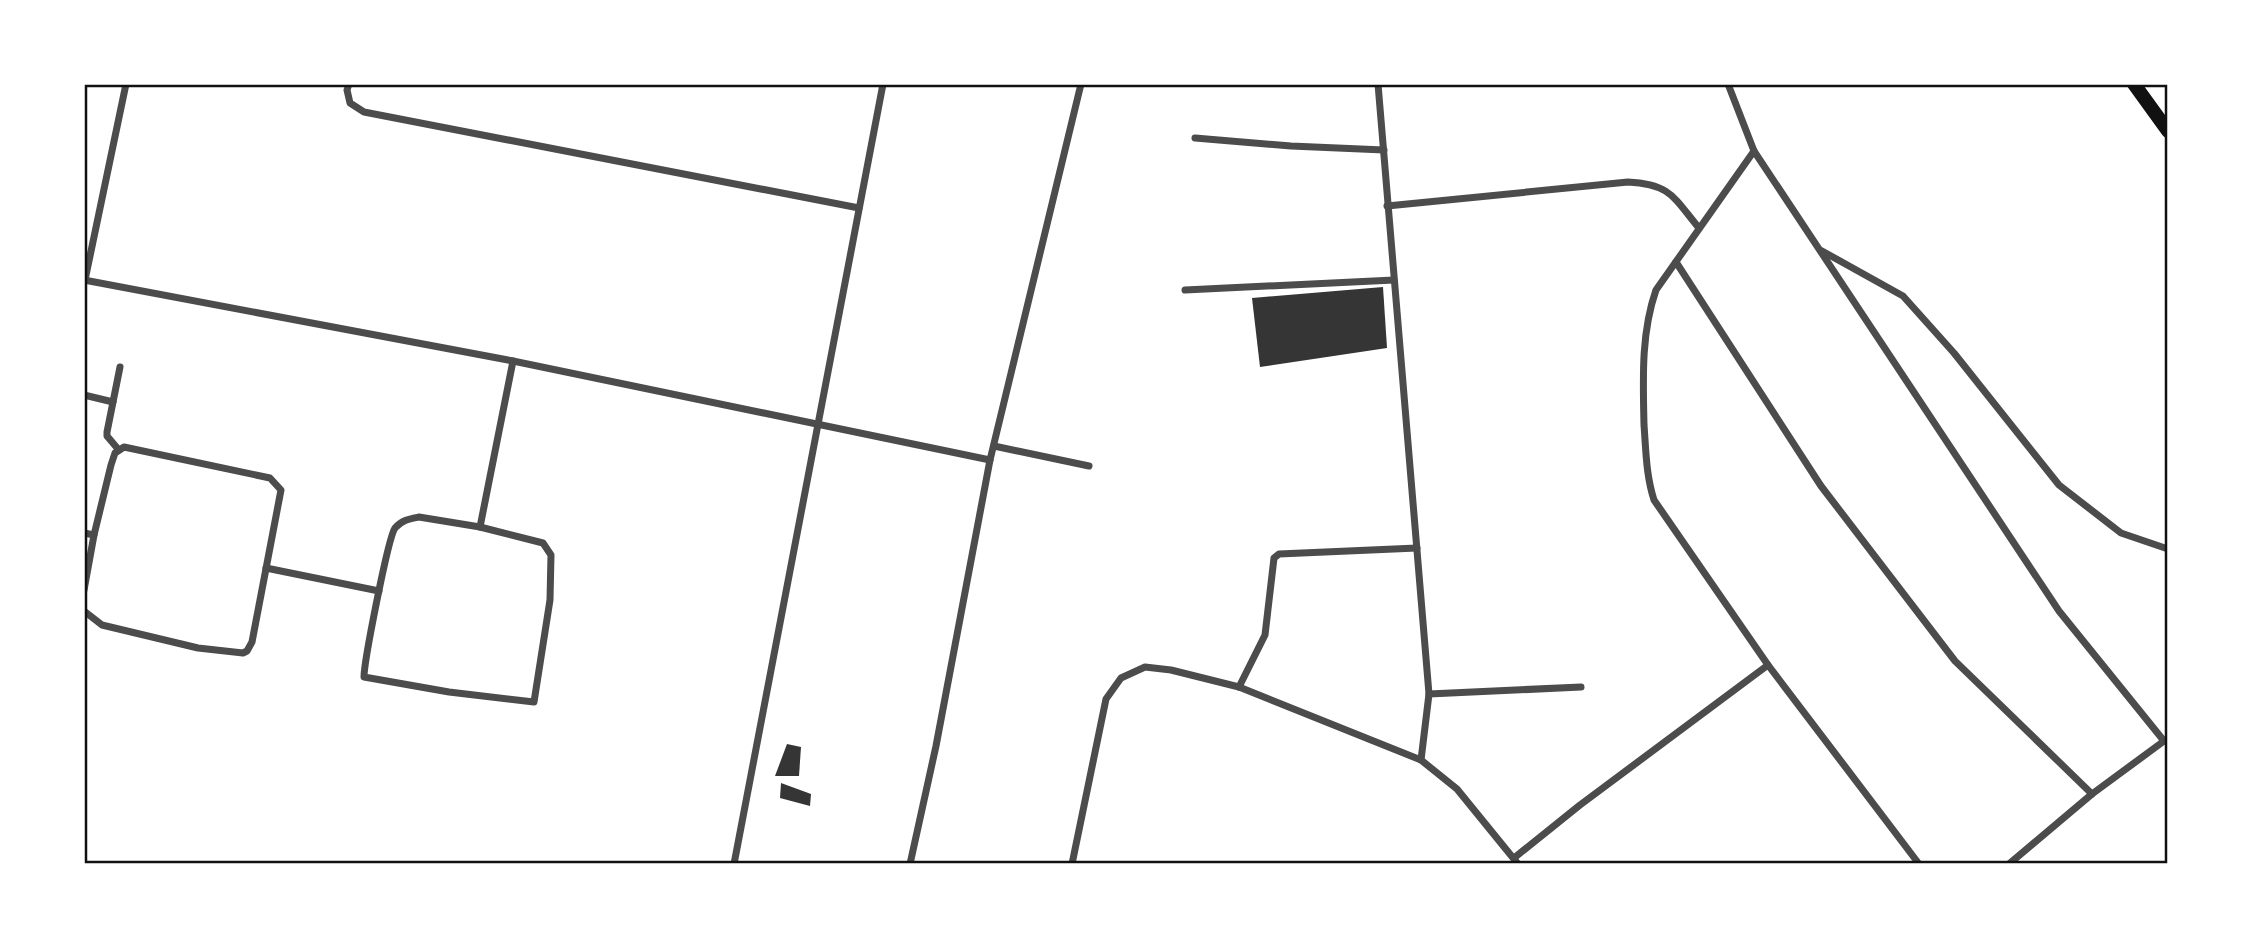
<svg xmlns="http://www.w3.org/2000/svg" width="2252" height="948" font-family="'Golos Text',sans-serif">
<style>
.building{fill:#353535}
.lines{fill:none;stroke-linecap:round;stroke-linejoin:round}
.minor{stroke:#4c4c4c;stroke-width:7}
.motorway{stroke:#111;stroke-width:14}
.neatline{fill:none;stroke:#111;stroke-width:2.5}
</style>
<rect width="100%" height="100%" fill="#fff"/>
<g class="building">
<polygon points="1383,287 1387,348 1260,367 1252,298"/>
<polygon points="787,744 801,747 799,776 775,776"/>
<polygon points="781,783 811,794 810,806 780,798"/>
</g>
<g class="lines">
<g class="minor">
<polyline points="349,84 347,90 350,103 364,112 859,208"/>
<polyline points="1378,84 1429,694 1421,760"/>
<path d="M1728,84l26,67 -98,139c-15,43 -13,89 -12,135 2,26 2,50 10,75l114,165 151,199"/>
<polyline points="1195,138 1291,146 1384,150"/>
<polyline points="1754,151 2059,611 2164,741 2092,794 2009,864"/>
<path d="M1387,206l241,-24c43,2 46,16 71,46"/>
<polyline points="1822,251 1903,296 1954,353 2059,485 2121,533 2168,549"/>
<polyline points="1676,262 1821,486 1955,661 2092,794"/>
<polyline points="84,280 513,361 990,460"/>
<polyline points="85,280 126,84"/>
<polyline points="1185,290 1394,280"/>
<polyline points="84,395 113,402"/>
<polyline points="994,446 1089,466"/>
<polyline points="118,449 107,436 107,432 120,367"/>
<path d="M419,517l61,10 63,16 8,12 -1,45 -16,102 -85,-10 -85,-15c0,-15 24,-139 31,-149 7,-8 14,-9 24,-11z"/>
<polyline points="480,527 513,361"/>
<polyline points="84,533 94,535 84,590"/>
<polyline points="266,568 379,591"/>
<polyline points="84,611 102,625 198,648 243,653 247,651 252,642 281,490 270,478 124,447 115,453 111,465 94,535"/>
<polyline points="1239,687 1265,635 1274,558 1279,554 1417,548"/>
<polyline points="1429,694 1581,687"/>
<polyline points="1514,858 1580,805 1768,665"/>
<polyline points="734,864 883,84"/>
<polyline points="910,864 936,746 990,460 1081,84"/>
<polyline points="1072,864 1106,699 1121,678 1145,667 1171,670 1239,687 1421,760 1457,789 1518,864"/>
</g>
<polyline class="motorway" points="2134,84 2168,131"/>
</g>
<rect width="2252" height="948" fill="none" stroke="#ffffff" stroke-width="172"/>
<rect x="86" y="86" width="2080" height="776" class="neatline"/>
</svg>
